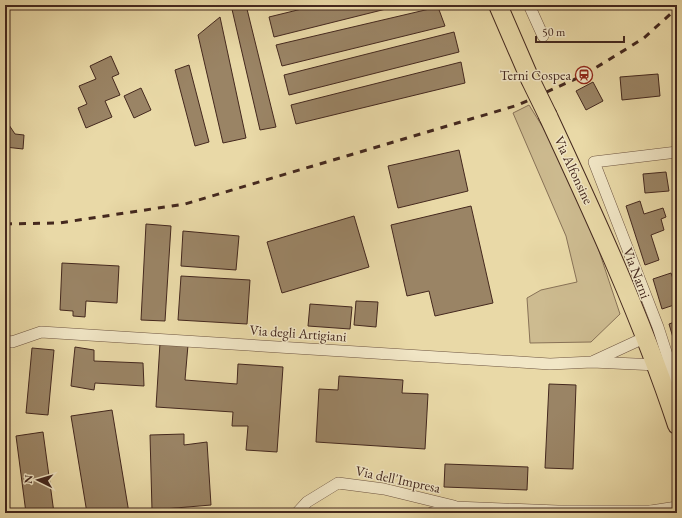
<svg xmlns="http://www.w3.org/2000/svg" width="682" height="518" font-family="'EB Garamond',serif">
<style>
.green{fill:#cdbb90;stroke:#887257}
.building{fill:#9a8465;stroke:#44281e}
.lines{fill:none;stroke-linecap:round;stroke-linejoin:round}
.minor-casing{stroke:#6d5440;stroke-width:12}
.primary-casing{stroke:#44281e;stroke-width:20}
.minor{stroke:#f1e6c6;stroke-width:11}
.primary{stroke:#e9d9a7;stroke-width:18}
.rail{stroke:#44281e;stroke-width:3;stroke-dasharray:7 7;stroke-linecap:butt}
.primary-bridge-casing{stroke:#44281e;stroke-width:20;stroke-linecap:butt}
.primary-bridge{stroke:#e9d9a7;stroke-width:18}
.labels{text-anchor:middle;stroke-width:3;stroke-linejoin:round;paint-order:stroke}
.poi-label{font-size:14px;fill:#44281e;stroke:#f1e6c6;text-anchor:end}
.street-label{font-size:14px;fill:#44281e;stroke:#f1e6c6}
</style>
<rect width="100%" height="100%" fill="#e9d9a7"/>
<filter id="stains"><feTurbulence type="fractalNoise" baseFrequency=".005" numOctaves="4"/><feColorMatrix values="0 0 0 0 .2 0 0 0 0 .09 0 0 0 0 .02 0 0 0 .5 -.17"/></filter>
<radialGradient id="worn" r=".72"><stop offset=".6" stop-color="#630" stop-opacity="0"/><stop offset="1" stop-color="#630" stop-opacity=".3"/></radialGradient>
<polygon class="green" points="529,105 547,134 596,242 620,314 591,342 530,343 527,298 541,290 577,282 566,236 513,113"/>
<g class="building">
<polygon points="231,5 246,5 276,127 260,130"/>
<polygon points="318,5 402,5 274,37 269,17"/>
<polygon points="438,7 445,26 282,66 276,45"/>
<polygon points="220,17 246,138 223,143 198,35"/>
<polygon points="454,32 459,52 289,95 284,75"/>
<polygon points="111,56 119,74 112,77 120,95 105,101 112,117 86,128 78,108 87,104 79,86 96,79 90,66"/>
<polygon points="461,62 465,83 296,124 291,105"/>
<polygon points="189,65 209,142 195,146 175,70"/>
<polygon points="658,74 660,96 622,100 620,77"/>
<polygon points="593,82 603,101 586,110 576,91"/>
<polygon points="141,88 151,110 134,118 124,96"/>
<polygon points="5,119 15,134 24,135 23,149 5,147"/>
<polygon points="459,150 468,191 398,208 388,166"/>
<polygon points="666,172 669,191 645,193 643,174"/>
<polygon points="640,201 644,214 663,208 666,217 661,219 664,230 651,235 659,260 645,265 626,206"/>
<polygon points="471,206 493,303 435,316 429,291 407,296 391,225"/>
<polygon points="354,216 369,267 282,293 267,242"/>
<polygon points="146,224 171,226 165,321 141,320"/>
<polygon points="183,231 239,236 236,270 181,266"/>
<polygon points="62,263 119,266 117,303 86,301 85,317 73,316 73,311 60,310"/>
<polygon points="671,273 676,287 677,287 677,304 662,309 653,279"/>
<polygon points="181,276 250,280 247,324 178,320"/>
<polygon points="356,301 378,302 376,327 354,325"/>
<polygon points="310,304 352,307 350,329 308,326"/>
<polygon points="677,321 677,351 669,324"/>
<polygon points="160,343 188,345 185,380 237,384 238,364 283,367 277,452 246,450 248,426 232,426 233,412 156,407"/>
<polygon points="75,347 94,350 94,361 143,363 144,386 95,383 94,390 71,386"/>
<polygon points="32,348 54,350 48,415 26,413"/>
<polygon points="339,376 403,380 402,393 428,394 425,449 316,442 319,389 338,390"/>
<polygon points="549,384 576,385 573,469 545,468"/>
<polygon points="112,410 129,513 87,513 71,416"/>
<polygon points="43,432 54,513 26,513 16,436"/>
<polygon points="184,434 184,445 207,442 211,505 152,510 150,435"/>
<polygon points="445,464 528,467 527,490 444,487"/>
</g>
<g class="lines">
<g class="minor-casing">
<g id="minor">
<polyline points="529,5 543,36"/>
<polyline points="677,152 594,162 658,327 677,386"/>
<polyline points="5,341 12,342 41,332 550,364 592,362 657,365"/>
<polyline points="594,361 646,337"/>
<polyline points="651,511 677,507"/>
<polyline points="297,513 307,502 338,483 384,489 454,506"/>
<polyline points="431,513 455,507 558,511 651,511 659,513"/>
</g>
</g>
<g class="primary-casing">
<g id="primary">
<polyline points="498,5 530,79"/>
<path d="M548,116c47,101 94,203 129,309"/>
</g>
</g>
<use href="#minor" class="minor"/>
<use href="#primary" class="primary"/>
<polyline class="rail" points="5,224 59,223 185,204 518,105 584,75 644,38 677,8"/>
<g class="primary-bridge-casing">
<polyline id="primary-bridge" points="530,79 548,116"/>
</g>
<use href="#primary-bridge" class="primary-bridge"/>
</g>
<defs>
<g id="station-ring" transform="scale(0.9)"><circle r="9.5" fill="#f1e6c6" stroke="#8f2418" stroke-width="1.5"/><path d="M-3-6H3Q5-6 5-4V2Q5 4 3 4L4.5 6H3L1.5 4h-3L-3 6H-4.5L-3 4Q-5 4-5 2V-4Q-5-6-3-6ZM-3.5-4v3h7v-3ZM-3.5 1v1.5H-2V1ZM2 1v1.5H3.5V1Z" fill="#8f2418"/></g>
</defs>
<g fill-rule="evenodd">
<use href="#station-ring" x="584" y="75"/>
</g>
<g class="labels">
<g class="poi-label">
<text x="571" y="80">Terni Cospea</text>
</g>
<g class="street-label">
<text transform="translate(574 170) rotate(65)" y="5">Via Alfonsine</text>
<text transform="translate(637 273) rotate(69)" y="5">Via Narni</text>
<text transform="translate(298 333) rotate(4)" y="5">Via degli Artigiani</text>
<text transform="translate(398 479) rotate(12)" y="5">Via dell'Impresa</text>
</g>
</g>
<rect width="682" height="518" fill="none" stroke="#e9d9a7" stroke-width="20"/>
<rect x="6" y="6" width="670" height="506" fill="none" stroke="#44281e" stroke-width="2"/>
<rect x="10" y="10" width="662" height="498" fill="none" stroke="#44281e"/>
<g transform="translate(38 480) rotate(275)" stroke="#f1e6c6" stroke-width="3" paint-order="stroke">
<path d="M0-3L7 15L0 10L-7 15Z" fill="#44281e"/>
<text y="-6" font-size="11" font-weight="bold" text-anchor="middle" fill="#44281e">N</text>
</g>
<path d="M536 36v6h88v-6" fill="none" stroke="#44281e" stroke-width="2"/>
<text x="542" y="36" font-size="12" fill="#44281e" stroke="#f1e6c6" stroke-width="3" paint-order="stroke">50 m</text>
<rect width="100%" height="100%" filter="url(#stains)"/>
<rect width="100%" height="100%" fill="url(#worn)"/>
</svg>
